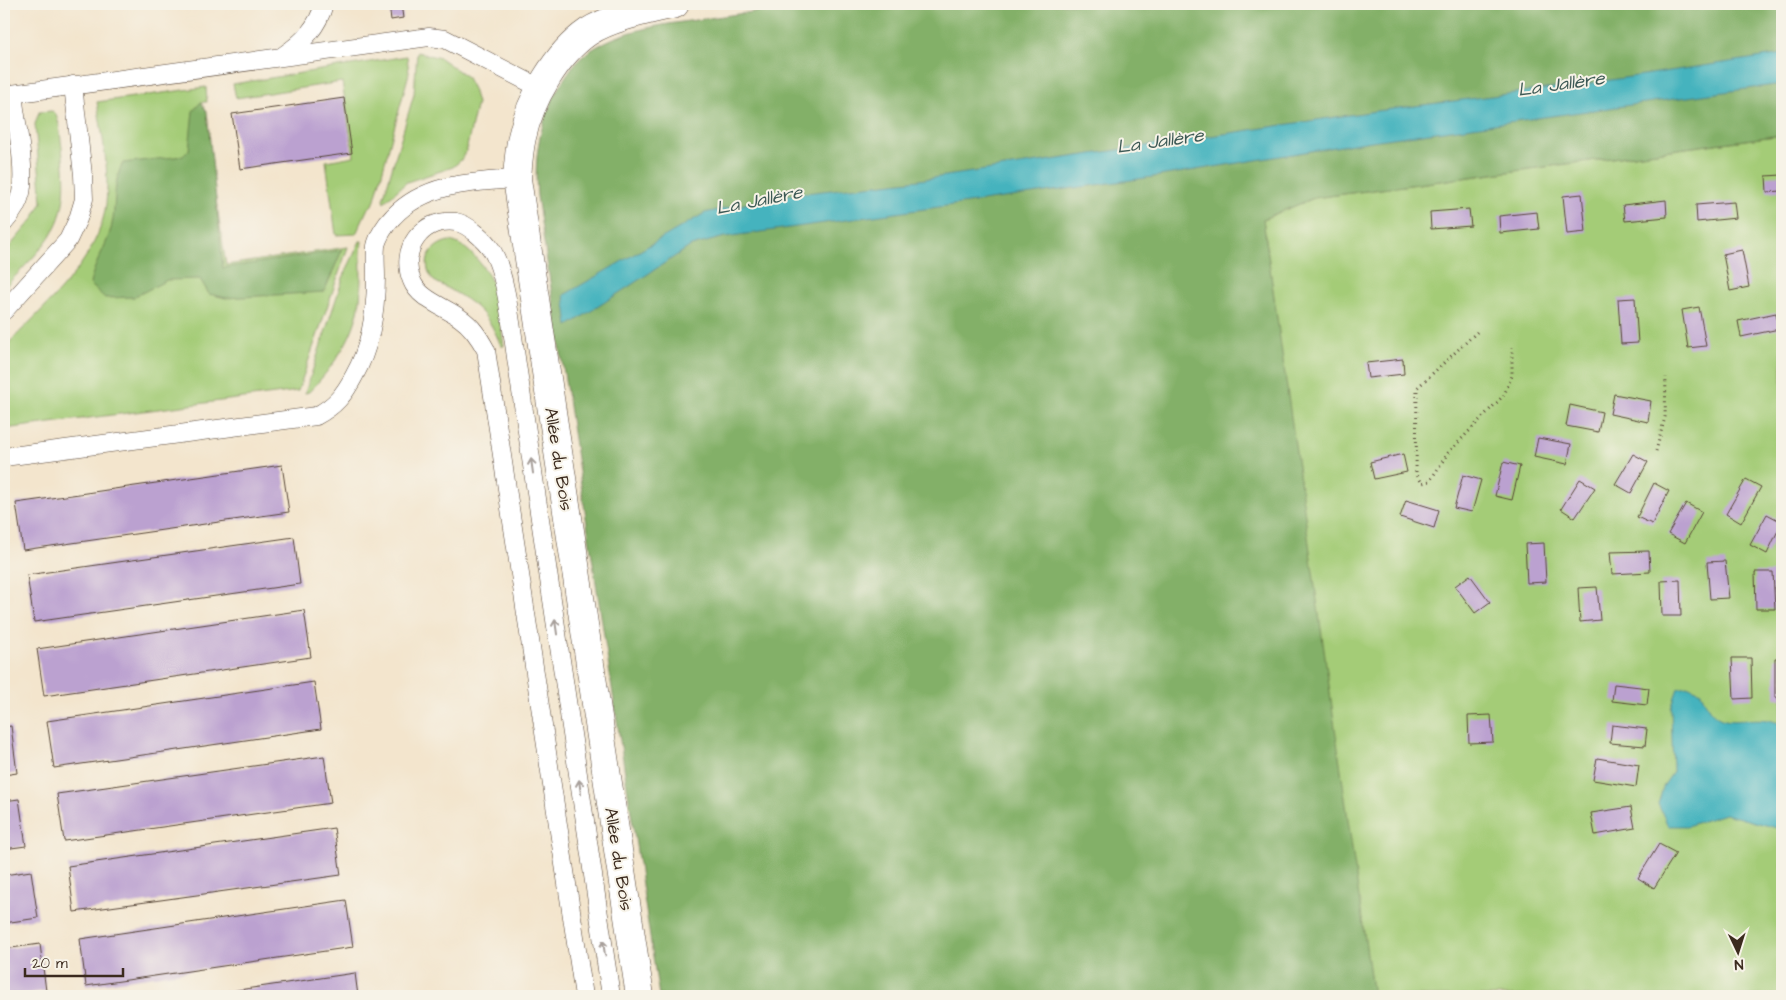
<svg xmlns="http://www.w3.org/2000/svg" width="1786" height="1000" font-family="'Architects Daughter',sans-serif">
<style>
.green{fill:#a4cc77;stroke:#707b4a}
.forest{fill:#83b068;stroke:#5f6d43}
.water{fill:#44b3be;stroke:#406e6e}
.building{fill:#bba1d0}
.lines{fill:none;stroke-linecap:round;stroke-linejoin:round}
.service-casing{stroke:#574638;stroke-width:19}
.minor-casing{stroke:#574638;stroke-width:29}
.path{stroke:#574638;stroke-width:3;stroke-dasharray:1 4;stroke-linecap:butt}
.service{stroke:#fff;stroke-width:18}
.minor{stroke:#fff;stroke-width:28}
.oneway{stroke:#a79f9a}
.labels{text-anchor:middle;stroke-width:4;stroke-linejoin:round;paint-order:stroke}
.street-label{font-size:18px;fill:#3b2a1e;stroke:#f7f3e8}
.water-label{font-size:19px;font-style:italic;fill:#3e5a56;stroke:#f7f3e8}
</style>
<rect width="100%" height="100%" fill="#f7f3e8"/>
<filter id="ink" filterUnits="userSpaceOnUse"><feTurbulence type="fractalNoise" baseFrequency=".02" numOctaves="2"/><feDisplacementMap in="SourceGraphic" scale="10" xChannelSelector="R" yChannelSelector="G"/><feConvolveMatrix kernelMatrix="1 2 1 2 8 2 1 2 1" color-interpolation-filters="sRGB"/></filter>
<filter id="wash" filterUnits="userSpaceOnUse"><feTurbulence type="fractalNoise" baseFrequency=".0096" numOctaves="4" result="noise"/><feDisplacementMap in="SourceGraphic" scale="20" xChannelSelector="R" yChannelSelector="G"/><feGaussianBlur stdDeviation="1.12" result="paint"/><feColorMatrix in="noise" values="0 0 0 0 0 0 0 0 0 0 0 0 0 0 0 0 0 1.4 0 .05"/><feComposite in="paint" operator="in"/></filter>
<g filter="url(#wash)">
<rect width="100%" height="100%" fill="#f3e5cd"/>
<g class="green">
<polygon points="417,52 440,58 466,76 473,89 477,103 466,151 461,160 453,167 407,182 384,202 383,199 414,94"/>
<polygon points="407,56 409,73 374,203 367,210 356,234 336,235 326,161 354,156 342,82 236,98 233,84"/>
<path d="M206,87l1,15h-6l25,163 122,-18 -50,144 -294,38v-81c38,-40 95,-86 102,-144 4,-33 -4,-69 -9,-102z"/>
<path d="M52,111l4,3 3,10c3,28 10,60 2,88 -7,29 -37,54 -57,76v-35l29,-34 9,-17 -7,-78 4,-12z"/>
<polygon points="1782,135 1782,996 1370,996 1263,219 1314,198"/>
<path d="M360,241h2c-3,22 1,44 -3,66 -6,33 -28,62 -50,85l-4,1 38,-115z"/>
<path d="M449,241c20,2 43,34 47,53 4,17 5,35 8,52h-3c-15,-39 -32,-46 -67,-65 -14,-17 -5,-36 15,-40z"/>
</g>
<g class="forest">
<path d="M810,4h972v131l-468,63 -51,21 110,777h-714l-122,-800c-3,-40 2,-73 22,-109 7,-11 13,-22 23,-30 35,-30 91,-33 134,-40 31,-4 63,-9 94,-13z"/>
<path d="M201,102l6,10 16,156 119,-18 -18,42 -98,6 -17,-4 -9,-15 -33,1 -33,17 -29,1 -15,-14c4,-23 20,-41 23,-65 3,-20 0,-38 10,-56l60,-7 6,-6 4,-39z"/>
</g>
<g class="water">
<polygon points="1782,54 1782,84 1372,141 1153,177 725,237 691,246 568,326 564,295 705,213 779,196 919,180 1369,112 1584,84"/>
<path d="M1687,686l14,6c17,50 45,16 80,32l1,100 -5,4 -52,-14 -38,12h-19l-10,-22 6,-19 9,-13 -2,-64 7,-20z"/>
</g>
<g id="blocks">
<g class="building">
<polygon points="389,4 401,4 403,18 391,20"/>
<polygon points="344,98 352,153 240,169 232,114"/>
<polygon points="1782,175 1782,191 1767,192 1766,176"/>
<polygon points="1582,194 1586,232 1567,234 1563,196"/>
<polygon points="1666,200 1667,217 1625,221 1623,205"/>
<polygon points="1734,202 1736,218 1697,222 1696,205"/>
<polygon points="1469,209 1471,226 1431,229 1430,212"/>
<polygon points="1537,212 1539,229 1500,233 1499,216"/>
<polygon points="1742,250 1749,287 1730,291 1723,254"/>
<polygon points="1635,298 1638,343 1621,344 1618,299"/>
<polygon points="1699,307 1706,346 1688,348 1682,310"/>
<polygon points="1776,313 1779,329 1741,337 1738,321"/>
<polygon points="1403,359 1404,374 1368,378 1366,363"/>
<polygon points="1614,394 1651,401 1648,422 1610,414"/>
<polygon points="1570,405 1602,412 1598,432 1566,426"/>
<polygon points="1538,438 1571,444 1567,464 1534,457"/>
<polygon points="1403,454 1407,472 1374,479 1370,462"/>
<polygon points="1633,454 1648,462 1631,493 1615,484"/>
<polygon points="1503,462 1520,466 1512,500 1495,496"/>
<polygon points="282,465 289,512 23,550 16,503"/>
<polygon points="1463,475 1481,480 1472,512 1454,508"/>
<polygon points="1580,479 1595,488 1575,518 1561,509"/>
<polygon points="1746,479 1761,487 1741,523 1726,514"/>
<polygon points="1654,483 1669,491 1652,524 1637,517"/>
<polygon points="1406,500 1439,510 1434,528 1400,517"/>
<polygon points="1686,503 1702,512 1685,543 1668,534"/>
<polygon points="1767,514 1782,522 1767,554 1750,545"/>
<polygon points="294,537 300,584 34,622 27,575"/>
<polygon points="1544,543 1546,582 1527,583 1525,544"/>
<polygon points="1649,551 1650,572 1612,574 1610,552"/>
<polygon points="1725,561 1729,598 1710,599 1707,562"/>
<polygon points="1755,572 1773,572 1775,609 1756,609"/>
<polygon points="1470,575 1490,602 1475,613 1455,586"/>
<polygon points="1680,580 1681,616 1662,616 1661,581"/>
<polygon points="1597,587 1600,620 1580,622 1578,588"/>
<polygon points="304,610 311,657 44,696 37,649"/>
<polygon points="1732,658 1751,658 1752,698 1734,699"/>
<polygon points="1775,658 1782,658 1782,699 1775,698"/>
<polygon points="314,682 321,729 54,768 47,721"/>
<polygon points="1614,684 1649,688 1647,705 1612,701"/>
<polygon points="1491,715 1493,742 1469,743 1468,716"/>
<polygon points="1612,725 1647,729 1645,746 1610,743"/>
<polygon points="11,726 17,773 4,775 4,727"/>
<polygon points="324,756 331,803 64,841 57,794"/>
<polygon points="1597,758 1639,765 1636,787 1593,780"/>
<polygon points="19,799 26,846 4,849 4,801"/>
<polygon points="1631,807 1635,828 1595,835 1591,813"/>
<polygon points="334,828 341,875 74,912 68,866"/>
<polygon points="1659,844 1676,853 1654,888 1638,878"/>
<polygon points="31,871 38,918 4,923 4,875"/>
<polygon points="346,900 353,947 86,986 80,939"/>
<polygon points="40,944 46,991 4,996 4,949"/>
<polygon points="355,973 358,996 204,996 204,995"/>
</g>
</g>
</g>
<g filter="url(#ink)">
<use href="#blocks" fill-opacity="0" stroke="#574638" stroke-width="1"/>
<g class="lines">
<g class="service-casing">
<g id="service">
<path d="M284,55c19,-13 34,-28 40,-51"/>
<polyline points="4,95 429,37 445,39 540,88"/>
<path d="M4,223c8,-9 14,-18 17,-30 5,-25 -5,-72 -8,-99"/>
<polyline points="4,311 68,240 78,219 84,199 83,175 73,85"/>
<path d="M4,457l312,-41c19,-10 28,-21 38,-40 17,-30 22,-65 22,-99 0,-10 -1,-21 0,-31 2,-10 10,-22 17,-29 32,-34 80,-35 124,-38"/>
<path d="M584,996l-98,-646c-7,-13 -14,-24 -26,-32 -15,-11 -41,-19 -48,-37 -13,-31 9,-63 44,-59 12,2 29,18 35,27 16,23 22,92 27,122l93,625"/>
</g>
</g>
<g class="minor-casing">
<path id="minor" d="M640,996l-123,-817c1,-14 2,-29 5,-42 8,-37 34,-83 66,-105 23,-15 61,-22 87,-28"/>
</g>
<g class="path">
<polyline points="1477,332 1417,388 1416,473 1422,483 1430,481 1448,453 1504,395 1512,376 1512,347"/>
<polyline points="1656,451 1665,417 1666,377"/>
</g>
<use href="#service" class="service"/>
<use href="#minor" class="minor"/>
</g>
<defs><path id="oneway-shaft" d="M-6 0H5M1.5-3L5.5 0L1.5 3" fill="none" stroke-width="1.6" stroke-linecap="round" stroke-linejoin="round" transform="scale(1.25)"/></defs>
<g class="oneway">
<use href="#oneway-shaft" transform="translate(532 466) rotate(-98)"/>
<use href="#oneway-shaft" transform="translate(556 627) rotate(-98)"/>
<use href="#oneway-shaft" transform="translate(580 787) rotate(-98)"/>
<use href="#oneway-shaft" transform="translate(604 948) rotate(-98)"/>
</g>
</g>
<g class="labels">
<g class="street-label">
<text transform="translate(559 459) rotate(81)" y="6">Allée du Bois</text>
<text transform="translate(619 859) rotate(81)" y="6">Allée du Bois</text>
</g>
<g class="water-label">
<text transform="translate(1561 83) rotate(-8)" y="7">La Jallère</text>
<text transform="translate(1160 140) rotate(-8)" y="7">La Jallère</text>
<text transform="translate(759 199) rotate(-11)" y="7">La Jallère</text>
</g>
</g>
<rect width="1786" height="1000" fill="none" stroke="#f7f3e8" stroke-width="20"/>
<g transform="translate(1738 952) rotate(176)" stroke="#f7f3e8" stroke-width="4" paint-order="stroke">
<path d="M0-4L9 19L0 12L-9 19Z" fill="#3b2a1e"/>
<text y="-8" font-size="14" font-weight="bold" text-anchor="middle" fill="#3b2a1e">N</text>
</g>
<path d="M25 968v8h98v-8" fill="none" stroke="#3b2a1e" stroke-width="2.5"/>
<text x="32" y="968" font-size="15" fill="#3b2a1e" stroke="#f7f3e8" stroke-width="4" paint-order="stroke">20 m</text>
</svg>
